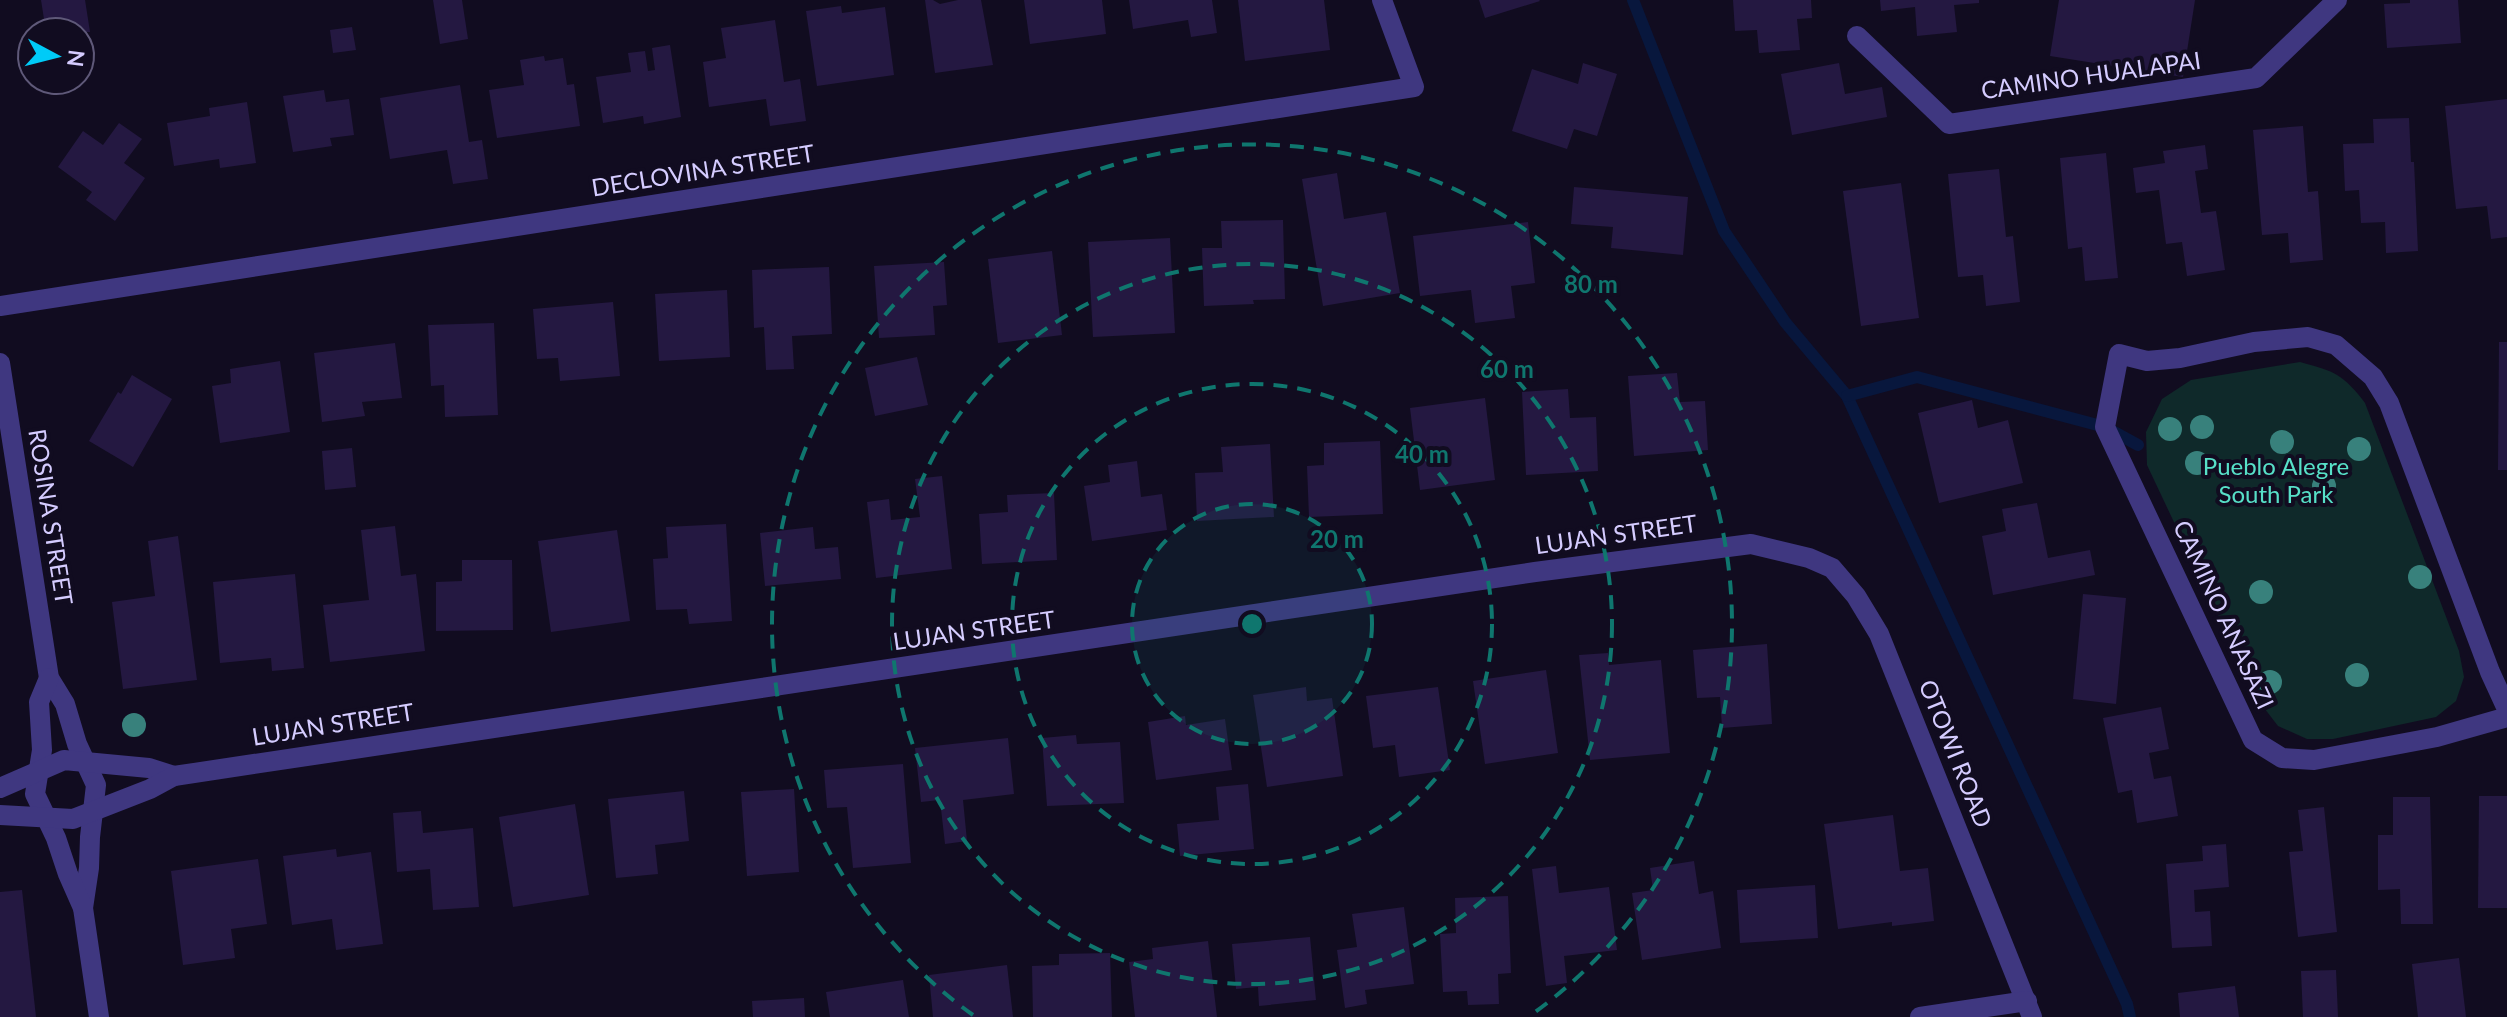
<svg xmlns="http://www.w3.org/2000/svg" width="2507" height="1017" font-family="Lato,sans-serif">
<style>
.green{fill:#0f292a}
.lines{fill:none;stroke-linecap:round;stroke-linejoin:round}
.stream{stroke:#08173d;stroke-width:12}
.building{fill:#241841}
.minor{stroke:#3f3780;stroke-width:20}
.tree{fill:#38817c}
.ring{fill:none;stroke:#0f766e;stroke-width:4;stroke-dasharray:14 10}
.labels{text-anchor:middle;stroke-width:8;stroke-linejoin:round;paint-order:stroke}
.street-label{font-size:24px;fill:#d5ccff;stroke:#110c20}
.park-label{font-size:24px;fill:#57e0c8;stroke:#110c20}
.centre{fill:#0f766e;stroke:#110c20;stroke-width:4}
.ring-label{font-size:24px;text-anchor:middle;font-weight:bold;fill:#0f766e;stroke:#110c20;stroke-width:8;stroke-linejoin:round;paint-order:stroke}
</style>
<rect width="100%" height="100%" fill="#110c20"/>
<path class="green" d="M2300,362c34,9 43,12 65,41l94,248 5,26 -8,24 -20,16 -103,22h-26l-29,-13 -20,-26 -111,-235 -1,-33 16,-33 29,-19z"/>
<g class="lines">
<g class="stream">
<polyline points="1633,0 1724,231 1785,322 1847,396 2127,1004 2130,1017"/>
<polyline points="1847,396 1917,377 2105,427 2138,445"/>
</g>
</g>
<g class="building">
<polygon points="41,0 85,0 90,32 46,32"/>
<polygon points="433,0 462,0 468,39 440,44"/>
<polygon points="925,0 933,0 940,4 958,0 981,0 993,65 935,73"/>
<polygon points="1024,0 1102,0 1106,34 1030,44"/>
<polygon points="1129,0 1212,0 1217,33 1191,37 1188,20 1133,29"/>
<polygon points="1238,0 1324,0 1330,50 1245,61"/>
<polygon points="1479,0 1539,0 1540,1 1485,18"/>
<polygon points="1733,0 1811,0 1812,18 1797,19 1800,50 1759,53 1757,30 1735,31"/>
<polygon points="1880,0 1979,0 1979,3 1954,5 1957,32 1917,36 1915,7 1881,11"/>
<polygon points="2059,0 2195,0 2183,77 2050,56"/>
<polygon points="2410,0 2458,0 2461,43 2387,48 2384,4 2410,3"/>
<polygon points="841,6 842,13 885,7 894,75 817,86 806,11"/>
<polygon points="775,20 784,82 800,79 806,121 770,126 766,99 709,107 703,62 726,58 721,28"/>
<polygon points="352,27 356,50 333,53 330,30"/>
<polygon points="670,45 681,117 644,124 643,116 603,123 596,77 631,72 628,53 645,51 648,71 655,70 652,48"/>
<polygon points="544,56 545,61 563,58 567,85 574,84 580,126 497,138 489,90 524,85 520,60"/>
<polygon points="1583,63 1617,74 1597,136 1574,129 1567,149 1512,131 1532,69 1578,84"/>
<polygon points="1839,63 1845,94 1882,87 1887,117 1792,135 1781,74"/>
<polygon points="460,85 469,142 482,140 488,179 453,184 447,150 390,159 380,98"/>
<polygon points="324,90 326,102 349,99 354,135 330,138 332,146 293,152 283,96"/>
<polygon points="2507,99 2507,237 2491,239 2487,206 2456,209 2445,106"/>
<polygon points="247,102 256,163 220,168 219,159 174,166 167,123 210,116 209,108"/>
<polygon points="2409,118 2411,162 2414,162 2418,251 2386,253 2385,222 2361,223 2359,190 2345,191 2343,144 2374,143 2373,119"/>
<polygon points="119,123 142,139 124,163 145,178 115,221 86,200 92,192 58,167 83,131 103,145"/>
<polygon points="2303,126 2308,192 2318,191 2323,260 2290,263 2288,233 2262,235 2253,130"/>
<polygon points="2205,145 2208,169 2195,171 2201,213 2216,211 2225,270 2187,276 2182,242 2166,244 2159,190 2136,193 2133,168 2165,163 2163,151"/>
<polygon points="2106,153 2118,278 2085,281 2082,247 2068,249 2060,158"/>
<polygon points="1999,169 2006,237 2013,236 2020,302 1986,306 1983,275 1958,277 1948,174"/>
<polygon points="1337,173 1344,219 1386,212 1400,293 1323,306 1302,179"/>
<polygon points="1901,183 1919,318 1861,326 1843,191"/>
<polygon points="1574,187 1688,197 1683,255 1611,248 1613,227 1571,224"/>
<polygon points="1283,220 1285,299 1253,300 1254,304 1204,306 1202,248 1222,248 1221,221"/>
<polygon points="1528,222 1535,283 1511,286 1515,318 1475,323 1471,290 1420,296 1413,236"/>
<polygon points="1170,238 1175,333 1093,337 1088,242"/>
<polygon points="1052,251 1062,335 998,343 988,259"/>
<polygon points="944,262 947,305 933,306 935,335 879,338 874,266"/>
<polygon points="829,267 832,334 792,336 794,369 766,370 764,327 754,328 752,270"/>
<polygon points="727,290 730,357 659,361 655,294"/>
<polygon points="613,302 620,376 560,381 558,358 537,359 533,309"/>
<polygon points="494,323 498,415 445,417 444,385 431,386 428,325"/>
<polygon points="2499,342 2507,342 2507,470 2498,470"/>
<polygon points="395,343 402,398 362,402 365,416 322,422 314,353"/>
<polygon points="917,357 928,405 875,416 865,368"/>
<polygon points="280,361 290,432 220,443 212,386 231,383 230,369"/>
<polygon points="1677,373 1680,402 1705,401 1708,450 1634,456 1628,376"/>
<polygon points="132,375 172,399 133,467 89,441 118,392 121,394"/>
<polygon points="1568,389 1570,418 1596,417 1598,471 1526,475 1522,392"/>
<polygon points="1485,398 1495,480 1420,490 1410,408"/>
<polygon points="1972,400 1978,428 2008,420 2023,483 1939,503 1918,413"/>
<polygon points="1380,441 1383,514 1309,517 1307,466 1324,465 1324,443"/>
<polygon points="1270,444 1274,517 1197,521 1195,473 1223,472 1221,447"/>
<polygon points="352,448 356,487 325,490 322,451"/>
<polygon points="1137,461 1141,497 1162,494 1167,530 1092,541 1084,486 1110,482 1108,465"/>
<polygon points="942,476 952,569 876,578 867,502 889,499 891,520 920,517 915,479"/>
<polygon points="1054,493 1057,560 982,564 979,514 1008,512 1007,495"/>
<polygon points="2037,503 2048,558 2090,550 2095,575 1993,595 1982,536 2006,531 2002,509"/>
<polygon points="726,524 732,621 689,624 687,609 656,610 653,559 668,558 666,527"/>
<polygon points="395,526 401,576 416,574 425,651 330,662 323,605 369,600 361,530"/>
<polygon points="813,527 815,549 838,547 841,579 765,586 760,533"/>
<polygon points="617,530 630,621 551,632 538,541"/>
<polygon points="178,536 197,680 123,689 112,602 155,596 148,541"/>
<polygon points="462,560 512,560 513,630 436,631 436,582 462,581"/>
<polygon points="295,574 304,668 272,671 271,658 220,663 213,582"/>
<polygon points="2083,594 2126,598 2116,704 2073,699"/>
<polygon points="1767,644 1772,724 1722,728 1720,697 1697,698 1693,650"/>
<polygon points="1608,653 1609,665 1661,660 1670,753 1590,760 1579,655"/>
<polygon points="1546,670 1558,753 1485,764 1473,681"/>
<polygon points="1306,687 1307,701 1332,698 1343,776 1267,787 1253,695"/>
<polygon points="1438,687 1450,770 1399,777 1395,745 1373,748 1366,696"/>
<polygon points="2161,707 2169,749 2149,753 2154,779 2171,776 2178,816 2137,823 2132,790 2118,793 2103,718"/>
<polygon points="1185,716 1186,725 1225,719 1232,770 1156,780 1148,722"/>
<polygon points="1076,735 1077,744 1120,742 1124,803 1047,806 1042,738"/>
<polygon points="1008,738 1014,794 963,800 967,841 945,844 940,800 921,802 915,748"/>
<polygon points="903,764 911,863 853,868 847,807 827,808 824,770"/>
<polygon points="1248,784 1254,849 1180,856 1177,824 1219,820 1216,787"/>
<polygon points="794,789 799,872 747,876 741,792"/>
<polygon points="684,791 689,841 655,845 658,874 616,878 608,799"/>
<polygon points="2479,796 2507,796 2507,908 2478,908"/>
<polygon points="2393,797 2430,797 2433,924 2401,924 2400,889 2378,890 2378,835 2393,835"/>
<polygon points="575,804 589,895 513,907 499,817"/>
<polygon points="2324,807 2337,932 2298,937 2289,852 2303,851 2298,810"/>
<polygon points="421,811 423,833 473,828 479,907 433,910 430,869 397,872 393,813"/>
<polygon points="1893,815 1900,871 1928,868 1934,921 1892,926 1892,922 1838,929 1824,824"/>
<polygon points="2226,844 2229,887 2194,890 2195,912 2210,911 2212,946 2172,948 2166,864 2203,861 2202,846"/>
<polygon points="336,849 337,857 371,852 383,944 336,950 332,919 292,925 283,856"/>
<polygon points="258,859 267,924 231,929 235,958 183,965 171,871"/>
<polygon points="1694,861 1699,894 1713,891 1721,948 1642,960 1632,893 1653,890 1650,868"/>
<polygon points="1556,866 1559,893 1609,887 1617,950 1564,956 1567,983 1546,986 1532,869"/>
<polygon points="1815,885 1818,938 1740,943 1737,890"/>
<polygon points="22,890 36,1017 0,1017 0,892"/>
<polygon points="1508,896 1511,973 1498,974 1499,1004 1468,1005 1467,991 1443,992 1440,934 1456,933 1455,898"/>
<polygon points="1404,907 1414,984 1365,990 1367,1004 1345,1008 1337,950 1357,947 1352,914"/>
<polygon points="1310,937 1316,1000 1259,1006 1258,987 1236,989 1232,944"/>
<polygon points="1208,941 1217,1017 1135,1017 1129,962 1153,959 1152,948"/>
<polygon points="1110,953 1112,1017 1033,1017 1032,966 1059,965 1059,954"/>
<polygon points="2459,958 2466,1017 2418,1017 2412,964"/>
<polygon points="1007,965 1013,1017 933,1017 929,975"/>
<polygon points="2336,970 2338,1017 2303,1017 2301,971"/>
<polygon points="903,980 909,1017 830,1017 826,992"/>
<polygon points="2235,986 2239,1017 2180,1017 2178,993"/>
<polygon points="804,998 805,1017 753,1017 752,1001"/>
</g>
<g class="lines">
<g class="minor">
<polyline points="1857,36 1949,124 2256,78 2337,0"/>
<polyline points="0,306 1414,87 1382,0"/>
<polyline points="0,363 49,678 65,704 77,744 96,785 90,837 89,868 83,908"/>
<polyline points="49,678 39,702 42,750 35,794 56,838 68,874 83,908 99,1017"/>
<polyline points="2507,709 2490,672 2389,403 2373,377 2336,345 2308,337 2254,342 2180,358 2147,361 2119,354 2105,427 2253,740 2282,758 2314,760 2437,737 2507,717"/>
<polyline points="0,788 64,760 149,768 174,776"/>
<polyline points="0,815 73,819 150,789 174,776 1535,572 1751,544 1809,558 1832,568 1856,596 1879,634 2032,1017"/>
<polyline points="1920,1017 2027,1001"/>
</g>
</g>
<g class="tree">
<circle cx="2202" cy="427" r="12"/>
<circle cx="2170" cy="429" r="12"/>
<circle cx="2282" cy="442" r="12"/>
<circle cx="2359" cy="449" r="12"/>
<circle cx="2197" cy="463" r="12"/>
<circle cx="2324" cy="486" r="12"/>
<circle cx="2420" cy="577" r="12"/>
<circle cx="2261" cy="592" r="12"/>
<circle cx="2357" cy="675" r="12"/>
<circle cx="2270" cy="682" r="12"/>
<circle cx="134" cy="725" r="12"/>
</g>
<circle cx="1252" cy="624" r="120" fill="#0f766e" fill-opacity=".12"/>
<g class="ring">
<circle cx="1252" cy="624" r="120"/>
<circle cx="1252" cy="624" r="240"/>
<circle cx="1252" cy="624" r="360"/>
<path d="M973 1015A480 480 0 1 1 1531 1015"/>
</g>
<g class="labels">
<g class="street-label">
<text transform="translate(2091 76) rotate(-8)" y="8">CAMINO HUALAPAI</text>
<text transform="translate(703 171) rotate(-9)" y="8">DECLOVINA STREET</text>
<text transform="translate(50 517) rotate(81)" y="8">ROSINA STREET</text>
<text transform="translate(1616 535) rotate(-8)" y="8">LUJAN STREET</text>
<text transform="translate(2223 615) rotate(65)" y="8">CAMINO ANASAZI</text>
<text transform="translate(974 631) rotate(-8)" y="8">LUJAN STREET</text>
<text transform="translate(333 725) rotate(-9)" y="8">LUJAN STREET</text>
<text transform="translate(1955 754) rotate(68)" y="8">OTOWI ROAD</text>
</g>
<g class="park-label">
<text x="2276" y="475">Pueblo Alegre<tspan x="2276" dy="28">South Park</tspan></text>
</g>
</g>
<circle cx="1252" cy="624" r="12" class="centre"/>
<g class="ring-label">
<text x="1591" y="293">80 m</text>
<text x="1507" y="378">60 m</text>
<text x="1422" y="463">40 m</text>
<text x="1337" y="548">20 m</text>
</g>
<g transform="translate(56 56) rotate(97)"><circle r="38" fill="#110c20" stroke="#5f5979" stroke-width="2"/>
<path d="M0-6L14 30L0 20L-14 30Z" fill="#00cbf7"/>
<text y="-12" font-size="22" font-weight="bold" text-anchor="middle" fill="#d5ccff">N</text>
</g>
</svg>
